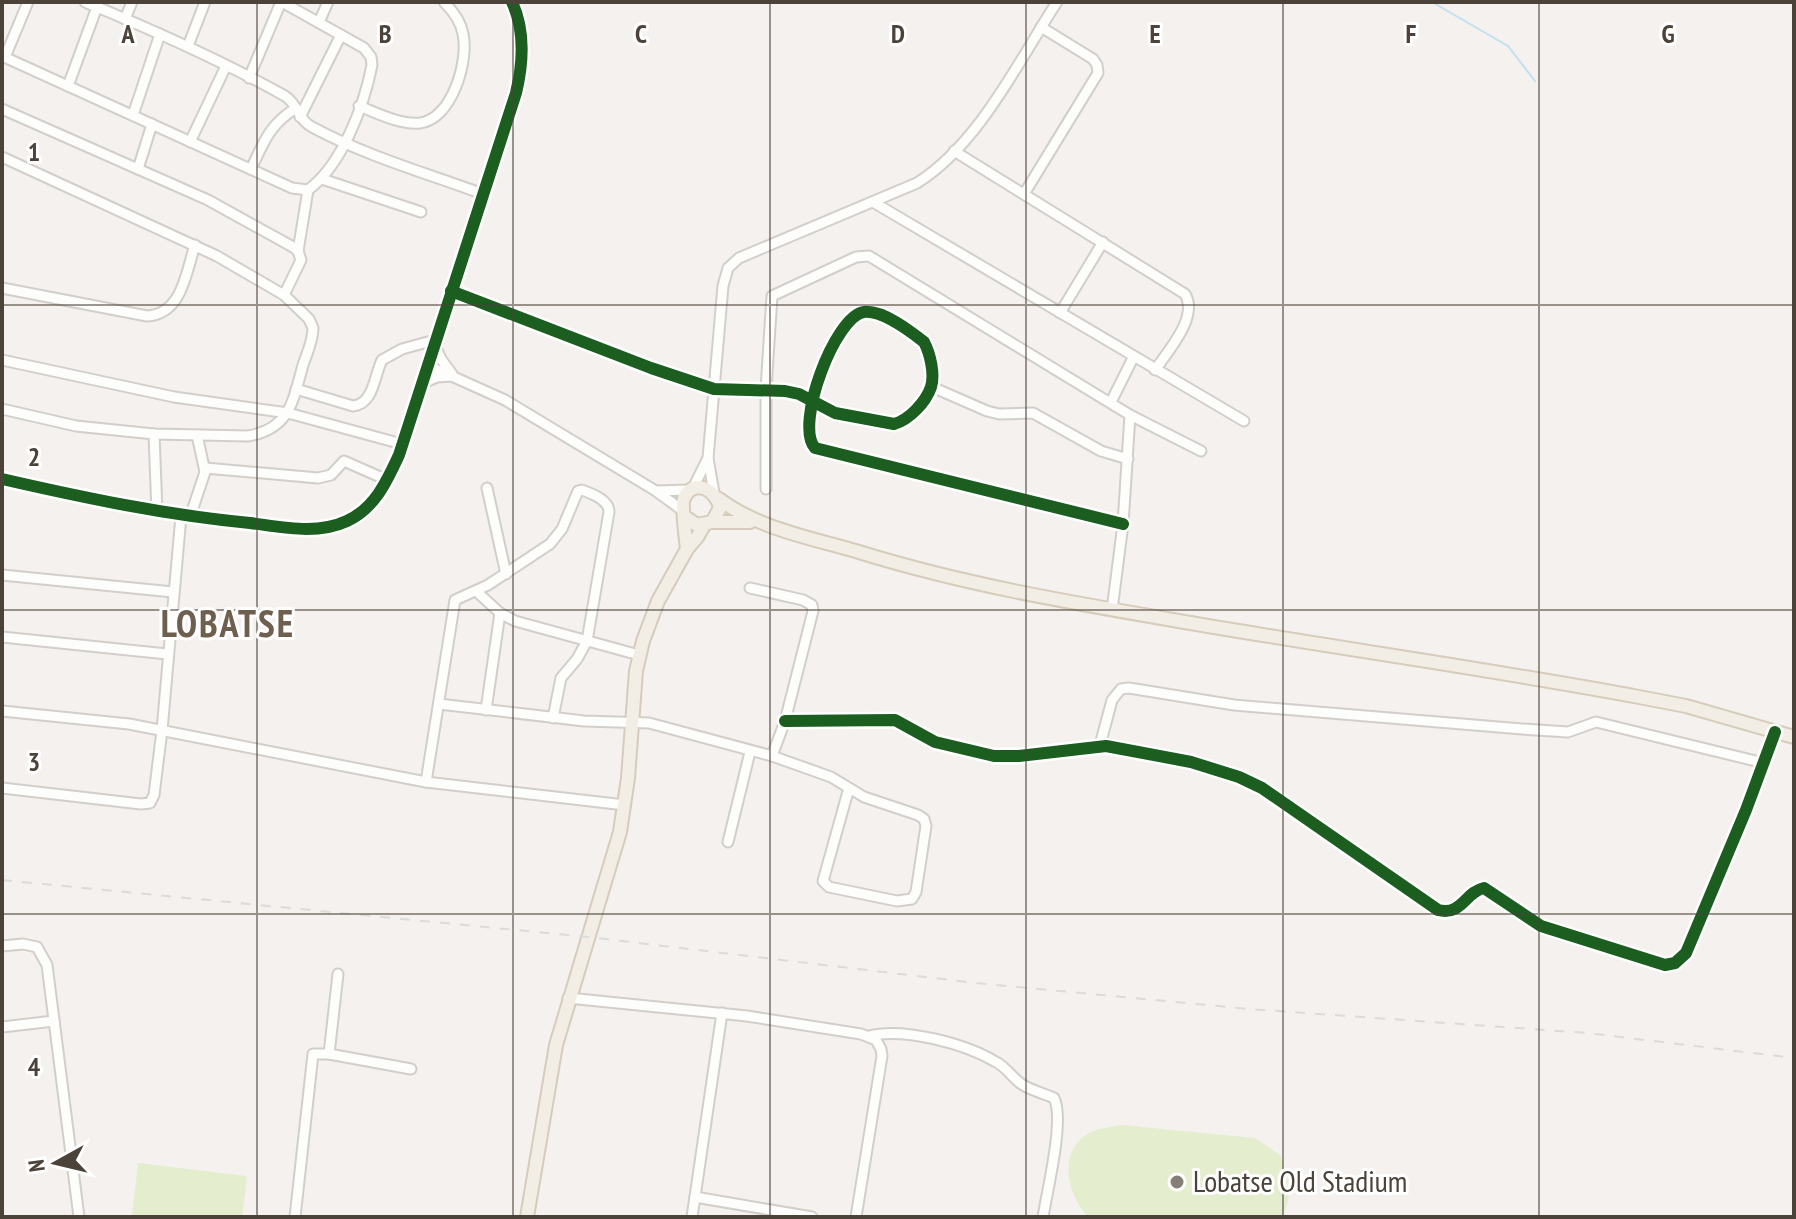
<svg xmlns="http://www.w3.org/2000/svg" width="1796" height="1219" font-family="'PT Sans Narrow',sans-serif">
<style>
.green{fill:#e4eece}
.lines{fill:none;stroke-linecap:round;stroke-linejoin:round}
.stream{stroke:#bfe1f2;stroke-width:2}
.minor-casing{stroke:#d2cfcb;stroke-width:13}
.major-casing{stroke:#d6ccbb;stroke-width:16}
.minor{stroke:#fdfdfc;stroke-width:9}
.major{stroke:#f2eee6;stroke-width:12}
.rail{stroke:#dbdbda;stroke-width:2;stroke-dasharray:10 10;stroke-linecap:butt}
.cycleway-casing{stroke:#fff;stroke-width:17}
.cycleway{stroke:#1b5e20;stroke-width:12}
.grid{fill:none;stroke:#4b4239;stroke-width:2;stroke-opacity:0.55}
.poi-dot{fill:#867f78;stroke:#fff;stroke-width:3}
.labels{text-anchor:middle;stroke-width:6;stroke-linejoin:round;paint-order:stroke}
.poi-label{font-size:30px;fill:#4b4239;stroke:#fff;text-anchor:start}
.district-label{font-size:38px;font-weight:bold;letter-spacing:2px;fill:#6e5f4f;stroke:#fff}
.grid-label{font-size:26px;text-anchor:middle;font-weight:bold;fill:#4b4239;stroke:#fff;stroke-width:6;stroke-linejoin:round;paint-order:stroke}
</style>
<rect width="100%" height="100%" fill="#f4f1ee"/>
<g class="green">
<path d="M1121,1125l134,13 25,17c7,21 15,42 1,62h-193c-21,-22 -31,-66 1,-84 10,-5 21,-6 32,-8z"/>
<polygon points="138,1163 247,1176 242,1217 132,1217"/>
</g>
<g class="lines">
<polyline class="stream" points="1432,2 1508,46 1535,81"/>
<g class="minor-casing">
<g id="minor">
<path d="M85,2c68,28 136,58 200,94 13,8 13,24 27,31 54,29 114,46 171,67"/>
<polyline points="125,19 132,2"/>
<polyline points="319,22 328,2"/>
<polyline points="188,46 205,2"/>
<path d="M2,56l290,132 16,2c34,-25 56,-84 64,-125l-1,-8 -7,-9 -82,-46"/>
<polyline points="5,57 28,2"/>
<polyline points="249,78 281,2"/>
<polyline points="68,86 97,7"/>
<path d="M359,106c18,7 41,19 61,17 32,-4 49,-62 43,-89 -2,-12 -10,-23 -19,-32"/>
<polyline points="2,109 208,200 293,247 298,251 301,260 284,295"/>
<polyline points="133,115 160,34"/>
<polyline points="300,117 341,35"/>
<polyline points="190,142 226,66"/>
<path d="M954,151l231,143c14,23 -17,57 -30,76"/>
<path d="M2,157l215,99 67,39 25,24 4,9c0,13 -6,25 -10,37 -10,36 -13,64 -55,71l-94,-2 -78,-8 -74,-17"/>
<polyline points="138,169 152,124"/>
<path d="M251,169c13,-27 18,-44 45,-61"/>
<polyline points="322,179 421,212"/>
<polyline points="1024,194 1098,73 1097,65 1093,59 1041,27"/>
<polyline points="873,202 1244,421"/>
<polyline points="298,251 308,190"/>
<path d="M2,288l145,28c35,-2 39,-43 48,-71"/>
<path d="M451,291l200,77 63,21 71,2 14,3 36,19 59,11c15,-4 32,-22 37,-37 4,-13 -1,-34 -7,-45 -14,-11 -41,-32 -60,-30 -29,4 -70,113 -49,136l308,76"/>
<polyline points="1060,313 1103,242"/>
<polyline points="434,343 441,359 452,374"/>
<polyline points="2,360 174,397 288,413 402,444"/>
<polyline points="427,365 505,400 656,491 682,510"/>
<polyline points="421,384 437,377 451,376"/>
<polyline points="932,387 987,411 999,414 1033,413 1101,451 1128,459"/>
<path d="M296,389l57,17c21,-2 21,-30 29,-46l20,-11 33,-9"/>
<polyline points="1111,402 1133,358"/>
<polyline points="1130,415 1201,451"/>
<polyline points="154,434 157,512"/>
<polyline points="708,458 714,493"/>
<polyline points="205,468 318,478 331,475 344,461 387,480"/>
<path d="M2,479c83,19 164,36 248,44 32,4 67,12 97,-2 28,-13 40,-40 52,-66l117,-362c7,-29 9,-63 -4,-91"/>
<polyline points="487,488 506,574"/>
<path d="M693,488l15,-30 15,-172 5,-18 11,-10 178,-75c62,-39 101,-121 140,-181"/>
<polyline points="766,489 766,389 772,296 856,257 869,256 1130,415 1123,524 1112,610"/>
<polyline points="656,491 690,490"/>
<polyline points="190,517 205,472 197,435"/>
<polyline points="2,575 173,592"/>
<polyline points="750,588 803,600 812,605 813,611 785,721 772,756"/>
<polyline points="476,591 500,613 515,621 639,655"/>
<polyline points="2,637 167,654"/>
<polyline points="439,704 584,721 649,723 772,756 831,777 864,797 918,815 924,819 926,826 916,892 912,899 897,901 829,887 823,881 849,788"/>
<polyline points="486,710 500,613"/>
<polyline points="2,711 129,724 426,782 625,805"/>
<path d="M785,721l110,-1 40,22 59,14h25l87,-10 85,16 48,15 23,11 176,122c24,6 27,-18 46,-22l57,38 124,39 10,-2 11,-10 60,-143 29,-78"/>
<polyline points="1100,745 1112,700 1121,689 1129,688 1234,705 1522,729 1568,732 1596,722 1764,763"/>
<path d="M426,782l29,-182 33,-15 62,-41 12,-15 16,-38 4,-1c11,4 27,10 27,22l-22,129 -10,18 -16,19 -8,40"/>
<polyline points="2,788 141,804 150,803 154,795 162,730 181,516"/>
<polyline points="728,842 750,752"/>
<polyline points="2,946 23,944 37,947 47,965 79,1217"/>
<polyline points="568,998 747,1016 861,1034 876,1040 881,1049 882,1056 856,1217"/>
<polyline points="2,1027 54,1021"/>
<path d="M869,1036c35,-9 97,8 127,26 10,5 15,14 24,21 9,7 23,10 34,15 11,21 -7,93 -11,119"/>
<polyline points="329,1054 338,974"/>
<polyline points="695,1197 812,1217"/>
<polyline points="295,1217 313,1054 329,1054 411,1069"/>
<polyline points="692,1217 722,1013"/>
</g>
</g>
<g class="major-casing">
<g id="major">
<path d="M719,499c40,30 93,39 140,53 103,32 208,50 314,68 155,27 311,48 466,77l47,9 108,31"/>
<path d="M685,517l12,8 15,-3 8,-14c-3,-18 -26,-31 -36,-10 -3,6 2,42 3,51"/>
<polyline points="712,522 750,522"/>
<polyline points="527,1217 556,1045 620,832 628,778 636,671 643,641 658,601 687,549 698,536 704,525"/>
</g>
</g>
<use href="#minor" class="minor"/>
<use href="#major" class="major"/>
<polyline class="rail" points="2,880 588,937 976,983 1249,1009 1587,1033 1794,1058"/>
<g class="cycleway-casing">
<g id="cycleway">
<path d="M451,291l200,77 63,21 71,2 14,3 36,19 59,11c15,-4 32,-22 37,-37 4,-13 -1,-34 -7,-45 -14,-11 -41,-32 -60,-30 -29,4 -70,113 -49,136l308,76"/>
<path d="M2,479c83,19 164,36 248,44 32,4 67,12 97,-2 28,-13 40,-40 52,-66l117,-362c7,-29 9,-63 -4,-91"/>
<path d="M785,721l110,-1 40,22 59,14h25l87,-10 85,16 48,15 23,11 176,122c24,6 27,-18 46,-22l57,38 124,39 10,-2 11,-10 60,-143 29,-78"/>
</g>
</g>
<use href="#cycleway" class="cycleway"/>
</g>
<path class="grid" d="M257,2v1215M513,2v1215M770,2v1215M1026,2v1215M1283,2v1215M1539,2v1215M2,305h1792M2,610h1792M2,914h1792"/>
<circle class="poi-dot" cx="1177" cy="1182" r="8"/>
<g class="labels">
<g class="poi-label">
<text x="1193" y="1192">Lobatse Old Stadium</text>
</g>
<g class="district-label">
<text x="228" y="637">LOBATSE</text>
</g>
</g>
<g class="grid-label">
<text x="128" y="43">A</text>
<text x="385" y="43">B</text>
<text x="641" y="43">C</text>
<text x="898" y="43">D</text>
<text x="1155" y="43">E</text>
<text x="1411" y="43">F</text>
<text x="1668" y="43">G</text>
<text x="34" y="161">1</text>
<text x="34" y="466">2</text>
<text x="34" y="771">3</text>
<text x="34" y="1076">4</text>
</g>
<rect width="1796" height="1219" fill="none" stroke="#4b4239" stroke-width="8"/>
<g transform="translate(56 1163) rotate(262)" stroke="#ffffff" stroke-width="6" paint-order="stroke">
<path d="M0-6L14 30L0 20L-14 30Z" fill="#4b4239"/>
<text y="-12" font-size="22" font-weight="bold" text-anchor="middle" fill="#4b4239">N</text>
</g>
</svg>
